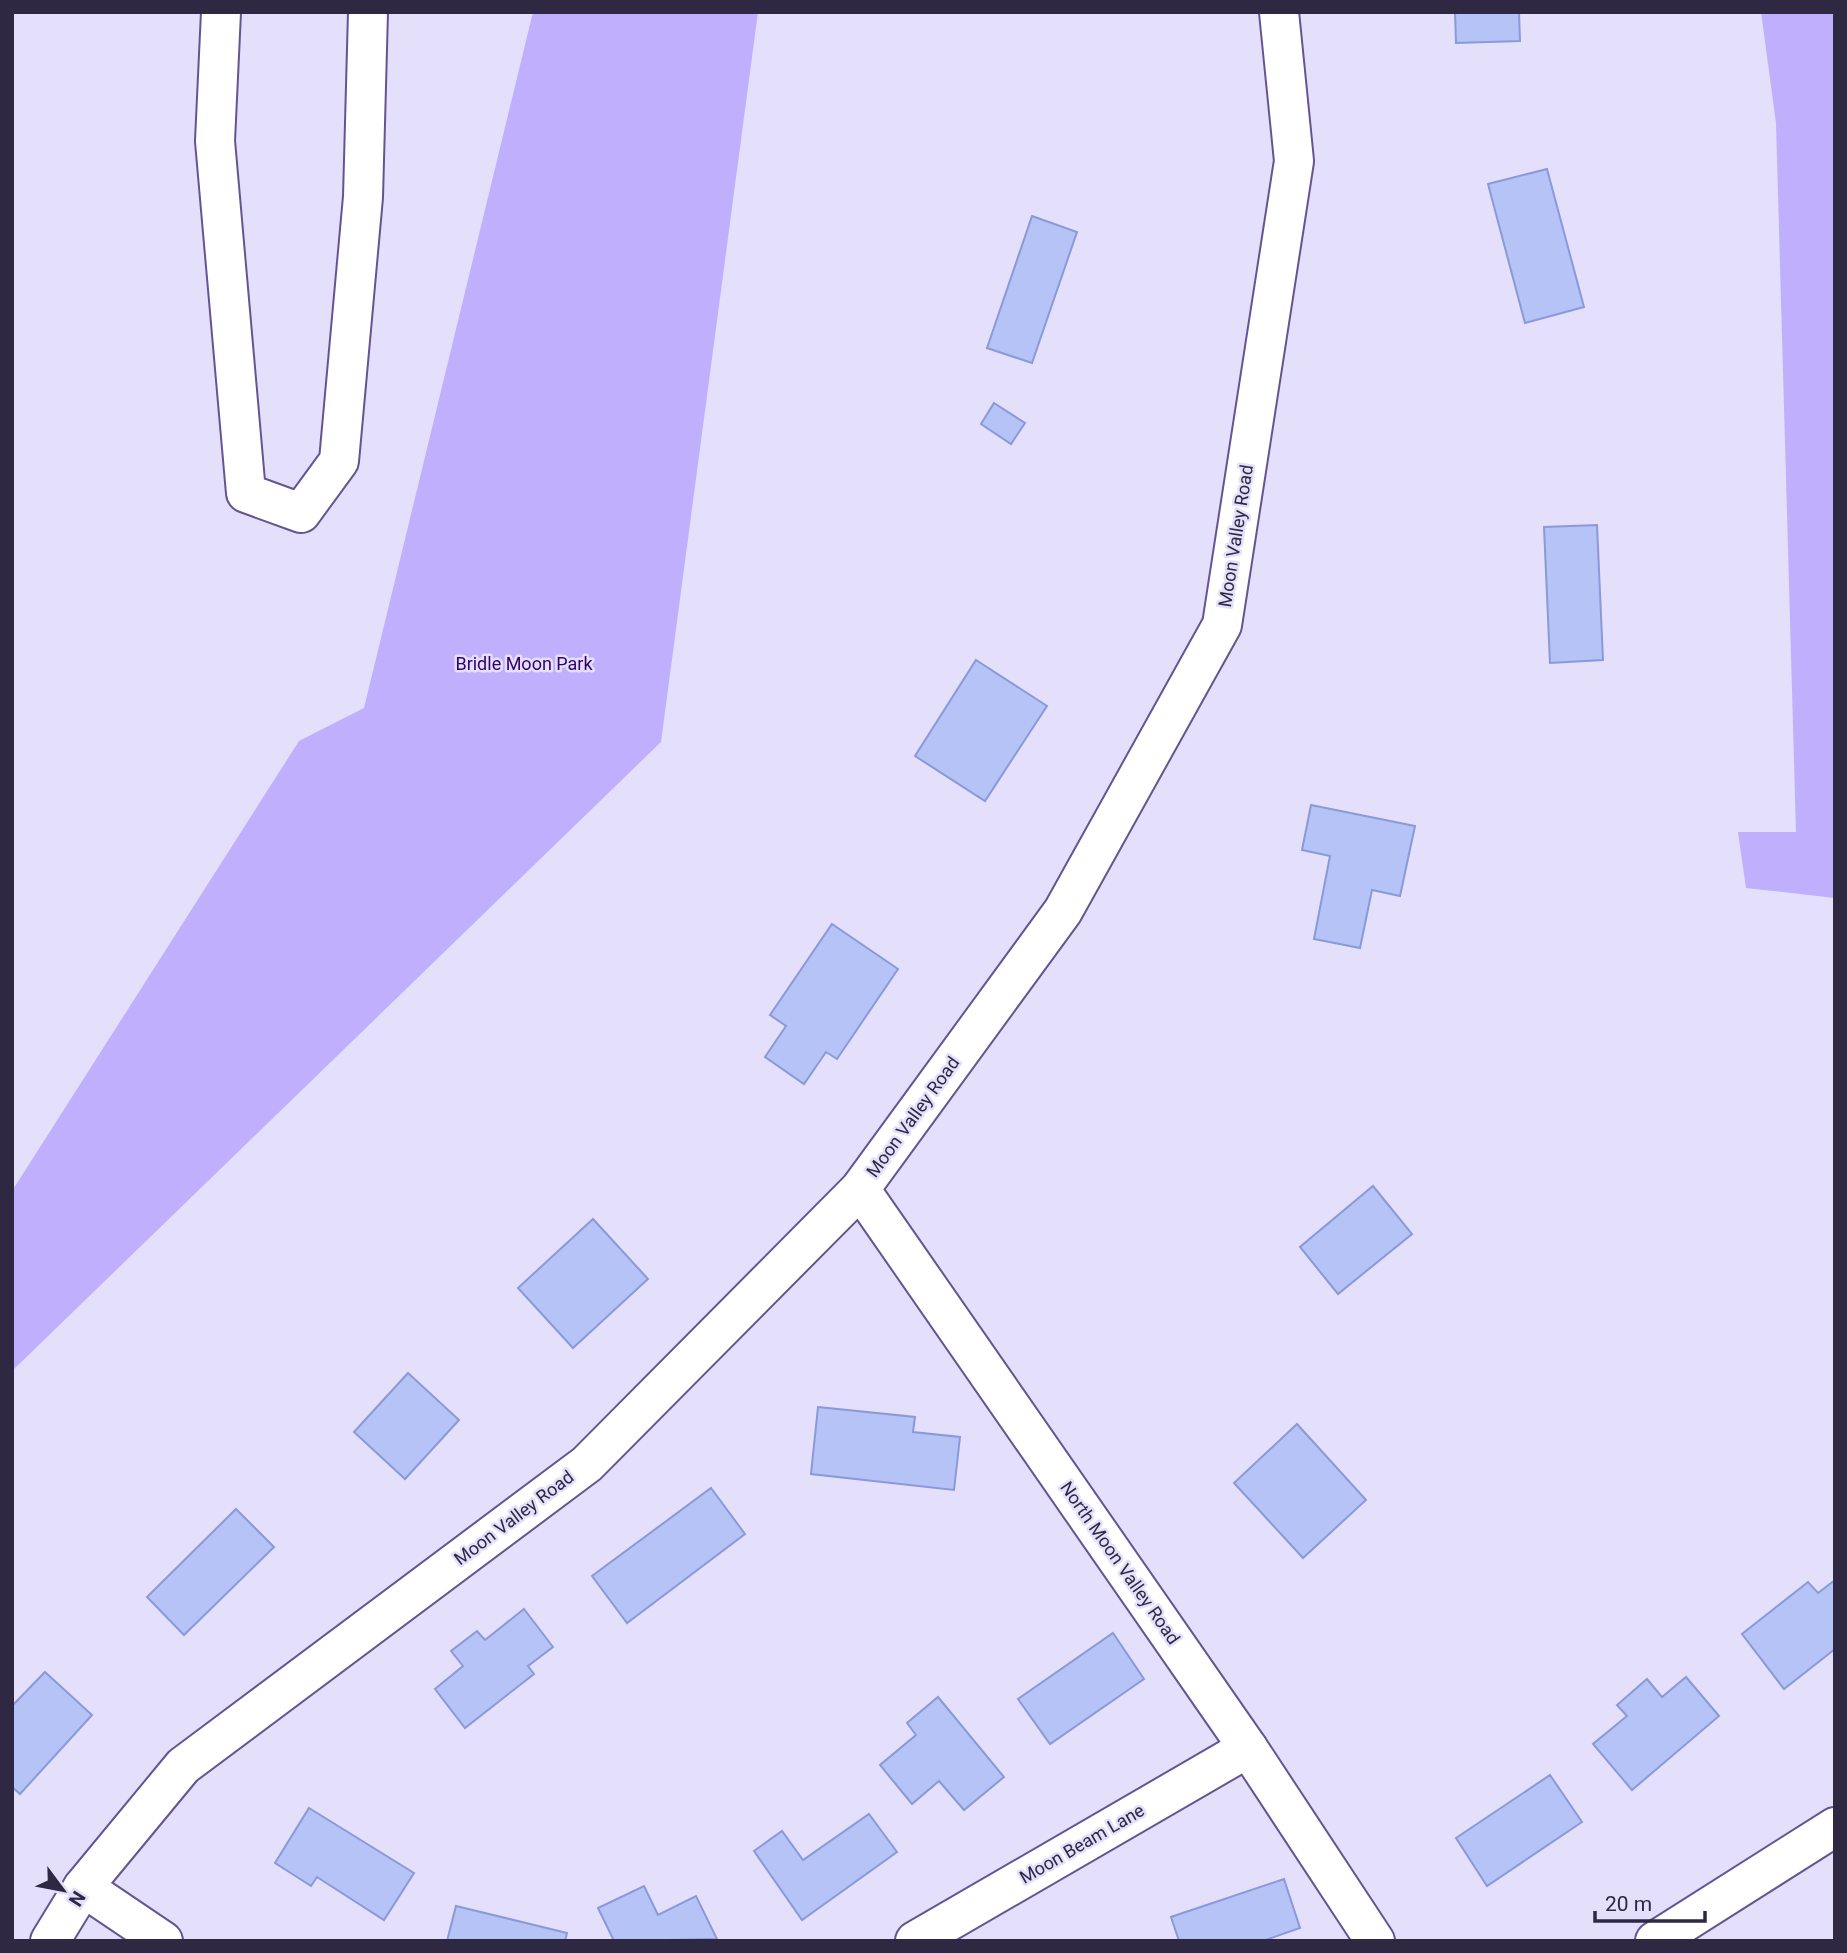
<svg xmlns="http://www.w3.org/2000/svg" width="1847" height="1953" font-family="Roboto,sans-serif">
<style>
.green{fill:#c0affd}
.building{fill:#b6c3f7;stroke:#8a99d8;stroke-width:2}
.lines{fill:none;stroke-linecap:round;stroke-linejoin:round}
.minor-casing{stroke:#645591;stroke-width:42}
.minor{stroke:#fff;stroke-width:38}
.labels{text-anchor:middle;stroke-width:5;stroke-linejoin:round;paint-order:stroke}
.street-label{font-size:18px;fill:#2e2842;stroke:#e4dffb}
.park-label{font-size:18px;fill:#32016b;stroke:#e4dffb}
</style>
<rect width="100%" height="100%" fill="#e4dffb"/>
<g class="green">
<polygon points="533,12 758,12 661,742 12,1371 12,1191 299,741 364,708"/>
<polygon points="1761,12 1835,12 1835,898 1746,888 1738,832 1796,832 1776,123"/>
</g>
<g class="building">
<polygon points="1455,12 1519,12 1520,41 1456,43"/>
<polygon points="1547,169 1584,307 1525,323 1488,184"/>
<polygon points="1032,216 1077,232 1032,363 987,348"/>
<polygon points="994,403 1025,423 1011,444 981,424"/>
<polygon points="1597,525 1603,660 1550,663 1544,527"/>
<polygon points="976,660 1047,706 985,801 915,756"/>
<polygon points="1311,805 1415,826 1400,896 1372,890 1360,948 1314,939 1330,856 1302,850"/>
<polygon points="832,924 898,969 837,1059 826,1052 804,1084 765,1057 786,1026 770,1015"/>
<polygon points="1373,1186 1412,1234 1338,1294 1300,1247"/>
<polygon points="593,1219 648,1279 573,1348 518,1288"/>
<polygon points="408,1373 459,1420 405,1479 354,1432"/>
<polygon points="818,1407 915,1417 913,1432 960,1437 954,1490 811,1474"/>
<polygon points="1297,1424 1366,1500 1303,1558 1234,1483"/>
<polygon points="711,1488 745,1534 627,1623 592,1576"/>
<polygon points="236,1509 274,1547 184,1635 147,1597"/>
<polygon points="1835,1580 1835,1649 1784,1689 1742,1634 1808,1582 1818,1593"/>
<polygon points="524,1609 553,1647 528,1666 534,1674 465,1728 435,1689 463,1666 451,1651 477,1631 485,1640"/>
<polygon points="1113,1633 1144,1679 1050,1744 1018,1699"/>
<polygon points="45,1672 92,1715 20,1794 12,1787 12,1706"/>
<polygon points="1686,1677 1719,1716 1632,1790 1593,1744 1627,1716 1617,1705 1647,1679 1662,1697"/>
<polygon points="938,1697 1004,1777 964,1810 939,1781 912,1804 880,1765 916,1735 907,1723"/>
<polygon points="1550,1775 1582,1822 1487,1886 1456,1838"/>
<polygon points="309,1808 414,1873 384,1920 317,1877 311,1886 275,1863"/>
<polygon points="869,1814 897,1852 802,1920 754,1851 782,1831 803,1860"/>
<polygon points="1284,1879 1300,1928 1263,1941 1179,1941 1171,1917"/>
<polygon points="644,1886 658,1915 696,1896 717,1939 614,1941 598,1908"/>
<polygon points="456,1906 567,1933 565,1941 447,1941"/>
</g>
<g class="lines">
<g class="minor-casing">
<g id="minor">
<polyline points="221,12 215,141 246,493 301,513 339,461 363,197 368,12"/>
<polyline points="860,1189 1248,1748 1375,1941"/>
<polyline points="83,1887 163,1941"/>
<polyline points="50,1941 83,1887 183,1766 587,1464 860,1189 1063,911 1222,625 1294,161 1279,12"/>
<polyline points="915,1941 1248,1748"/>
<polyline points="1655,1941 1835,1827"/>
</g>
</g>
<use href="#minor" class="minor"/>
</g>
<g class="labels">
<g class="street-label">
<text transform="translate(1236 536) rotate(-81)" y="6">Moon Valley Road</text>
<text transform="translate(913 1117) rotate(-54)" y="6">Moon Valley Road</text>
<text transform="translate(514 1518) rotate(-37)" y="6">Moon Valley Road</text>
<text transform="translate(1120 1563) rotate(55)" y="6">North Moon Valley Road</text>
<text transform="translate(1082 1844) rotate(-30)" y="6">Moon Beam Lane</text>
</g>
<g class="park-label">
<text x="524" y="670">Bridle Moon Park</text>
</g>
</g>
<rect width="1847" height="1953" fill="none" stroke="#2e2842" stroke-width="28"/>
<g transform="translate(63 1890) rotate(122)" stroke="#e4dffb" stroke-width="5" paint-order="stroke">
<path d="M0-5L12 26L0 18L-12 26Z" fill="#2e2842"/>
<text y="-10" font-size="19" font-weight="bold" text-anchor="middle" fill="#2e2842">N</text>
</g>
<path d="M1595 1911v10h110v-10" fill="none" stroke="#2e2842" stroke-width="3.5"/>
<text x="1605" y="1911" font-size="21" fill="#2e2842" stroke="#e4dffb" stroke-width="5" paint-order="stroke">20 m</text>
</svg>
